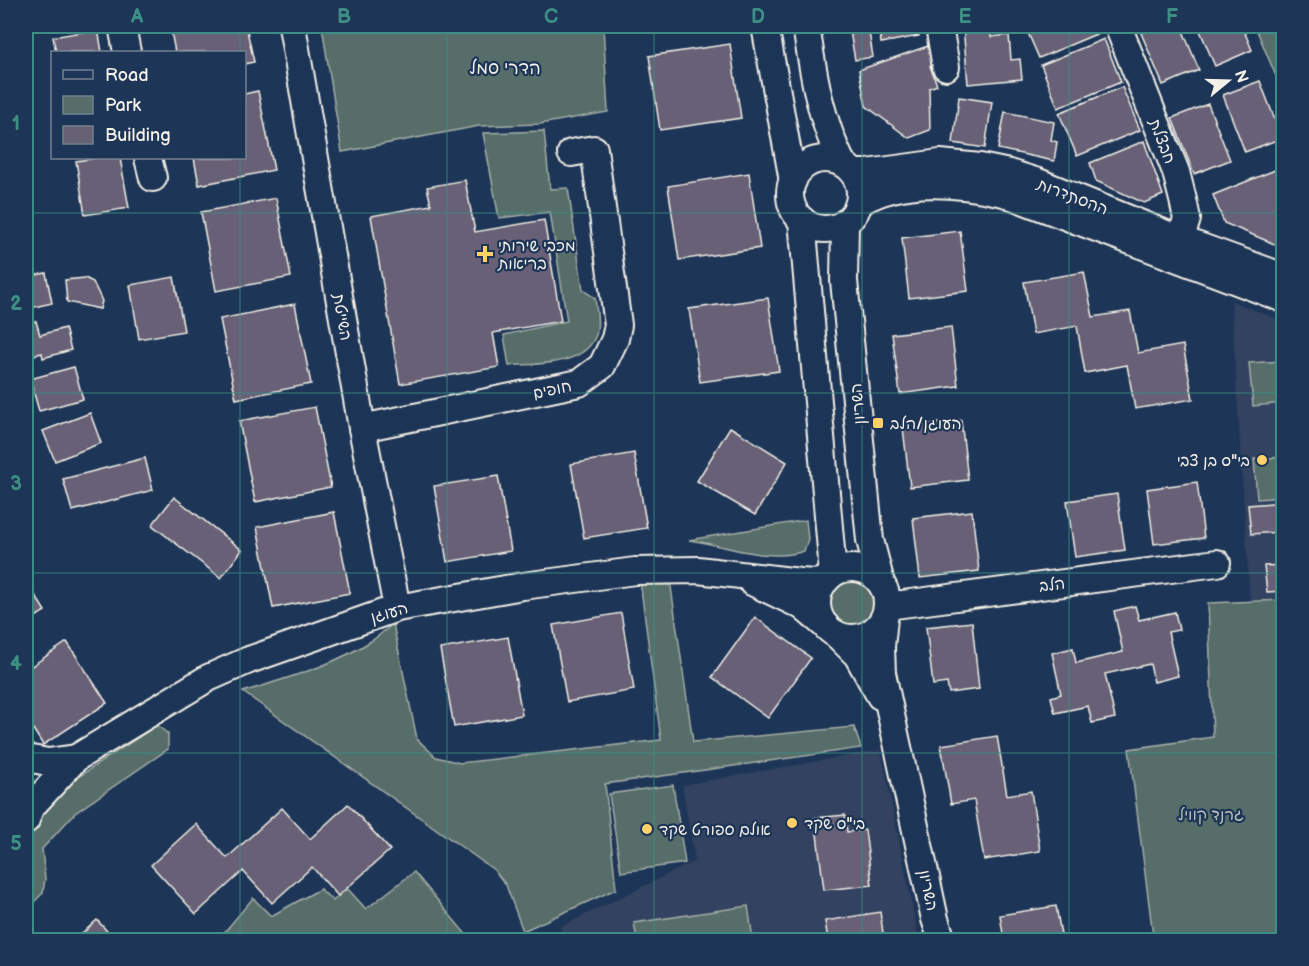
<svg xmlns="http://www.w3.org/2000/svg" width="1309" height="966" font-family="'Balsamiq Sans','Playpen Sans Hebrew',sans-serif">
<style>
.built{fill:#334260}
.green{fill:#566d69;stroke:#a5afa8;stroke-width:1.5}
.building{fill:#676176;stroke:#f4f1e8;stroke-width:1.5}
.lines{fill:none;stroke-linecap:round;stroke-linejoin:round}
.minor-casing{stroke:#f4f1e8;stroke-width:30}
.minor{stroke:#1d3557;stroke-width:26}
.grid{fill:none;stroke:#3d8f86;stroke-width:1.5;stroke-opacity:0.55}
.poi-dot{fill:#ffd166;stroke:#1d3557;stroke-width:2}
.labels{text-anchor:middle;stroke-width:4.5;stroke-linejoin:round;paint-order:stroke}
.street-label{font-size:16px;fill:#f4f1e8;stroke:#1d3557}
.poi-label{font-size:16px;fill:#f4f1e8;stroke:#1d3557;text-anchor:start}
.park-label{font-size:16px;fill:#bdc3bc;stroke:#1d3557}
.neighbourhood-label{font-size:18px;fill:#f4f1e8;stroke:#1d3557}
.neatline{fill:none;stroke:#3d8f86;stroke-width:2}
.grid-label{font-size:20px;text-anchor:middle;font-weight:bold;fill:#3d8f86}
</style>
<rect width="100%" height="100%" fill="#1d3557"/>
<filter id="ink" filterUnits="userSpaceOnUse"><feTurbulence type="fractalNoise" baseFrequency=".0167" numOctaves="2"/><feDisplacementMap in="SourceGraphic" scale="12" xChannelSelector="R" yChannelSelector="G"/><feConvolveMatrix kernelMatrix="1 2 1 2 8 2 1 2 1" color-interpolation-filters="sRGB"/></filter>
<g filter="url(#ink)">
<g class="built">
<polygon points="1231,301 1283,321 1283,599 1250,601"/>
<polygon points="881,750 919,940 564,940 560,927 695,861 682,785"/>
</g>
<g class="green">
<polygon points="322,26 603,26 608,112 540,124 479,126 342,152"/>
<polygon points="1255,26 1283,26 1283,93"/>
<path d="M544,131l6,58 18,-1 15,102 12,8c1,10 5,26 1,37 -12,32 -59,28 -87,31l-5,-31 63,-14 -17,-109 -51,6 -16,-85z"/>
<polygon points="1283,361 1283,403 1253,406 1249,363"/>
<polygon points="1283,457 1283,497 1257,499 1254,459"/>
<path d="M806,520l2,19 -4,12c-35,12 -79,-6 -115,-11z"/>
<circle cx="852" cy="603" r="24"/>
<path d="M670,580l23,162 161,-15 7,21 -256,36 11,105 -93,42 -17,-46 -12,-15 -251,-178c43,-14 90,-26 128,-51 8,-5 15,-12 22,-17l24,115 19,18 24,6 201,-23 -21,-159z"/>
<polygon points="1283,600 1283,940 1183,940 1153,935 1129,749 1213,737 1208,603"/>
<polygon points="157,725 168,734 168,749 75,813 42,849 45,879 43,893 26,910 26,865 33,828 43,800"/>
<polygon points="673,785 685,863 621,872 609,794"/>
<polygon points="414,872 469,938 466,940 228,940 222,935 253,898 271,916 320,889 333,901 347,888 366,909"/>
<polygon points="748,906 753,940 637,940 634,923"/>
</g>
<g class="building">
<polygon points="170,26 246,26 254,62 244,64 244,52 175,52"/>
<polygon points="849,26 868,26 873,57 855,60"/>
<polygon points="879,26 917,26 919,36 881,43"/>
<polygon points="963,26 990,26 991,37 1009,35 1011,60 1020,59 1022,79 968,84"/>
<polygon points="1025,26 1098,26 1101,32 1039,58"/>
<polygon points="1159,26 1181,26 1199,70 1163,85 1141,33"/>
<polygon points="1198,26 1242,26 1252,50 1215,66"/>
<polygon points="98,29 102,52 56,52 53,37"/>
<polygon points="1104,39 1121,82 1058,108 1041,65"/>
<polygon points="730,44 741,118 660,130 649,56"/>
<polygon points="928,46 935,64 930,66 937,85 929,88 930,130 909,138 866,106 859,70"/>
<polygon points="1260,81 1282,138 1245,152 1223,95"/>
<polygon points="1122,87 1140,130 1077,156 1059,113"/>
<polygon points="258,91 274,170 199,185 194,158 244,158 244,94"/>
<polygon points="959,97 992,102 985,148 953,143"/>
<polygon points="1208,104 1230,160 1194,174 1172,118"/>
<polygon points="1005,112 1054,122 1051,140 1057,142 1054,161 998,149"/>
<polygon points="1144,141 1163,195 1144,203 1096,181 1090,163"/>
<polygon points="97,158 120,158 129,208 85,215 76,161"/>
<polygon points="1275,170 1284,193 1284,248 1224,223 1213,195"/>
<polygon points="749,173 760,248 679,260 668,186"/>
<polygon points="465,180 475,232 544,220 561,321 493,333 499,367 400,384 371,216 431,205 427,187"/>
<polygon points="276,198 291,277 216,291 201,212"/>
<polygon points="960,231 968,291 909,298 902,238"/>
<polygon points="26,234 32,255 26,257"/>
<polygon points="1084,272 1093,317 1130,311 1138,353 1183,345 1193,399 1135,409 1127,365 1085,373 1077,326 1033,334 1024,282"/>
<polygon points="46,273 52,303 26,309 26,277"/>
<polygon points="174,277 184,331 139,339 130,285"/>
<polygon points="85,278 93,282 102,301 100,309 67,302 65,280"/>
<polygon points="768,298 779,371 700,382 689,309"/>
<polygon points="295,304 311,384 236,399 220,319"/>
<polygon points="36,321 40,335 65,328 71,350 43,358 42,353 26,357 26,324"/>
<polygon points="951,327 958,386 900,394 892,334"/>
<polygon points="74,367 83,399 39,411 30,379"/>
<polygon points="315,407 331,487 255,502 239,421"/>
<polygon points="90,413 101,443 55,461 43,431"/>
<polygon points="961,420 968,480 910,487 903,428"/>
<polygon points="730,427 787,462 755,515 697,481"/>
<polygon points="634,453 647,528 584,538 571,464"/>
<polygon points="145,458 153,490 72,511 63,479"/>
<polygon points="498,476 511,551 447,562 434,486"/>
<polygon points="1197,482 1204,538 1154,544 1147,489"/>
<polygon points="1117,494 1125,550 1075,557 1067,501"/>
<polygon points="174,497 242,550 221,578 152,525"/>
<polygon points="1284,502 1284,591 1267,592 1264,566 1282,565 1279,532 1251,534 1248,505"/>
<polygon points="972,511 979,571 920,578 913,518"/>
<polygon points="334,512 350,593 273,608 257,527"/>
<polygon points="26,581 45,611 26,623"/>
<polygon points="1135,606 1139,620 1175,612 1179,630 1168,632 1178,676 1154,682 1150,664 1105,674 1115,718 1092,723 1088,706 1055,713 1051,697 1061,694 1052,653 1073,648 1076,663 1123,652 1114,611"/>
<polygon points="621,613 634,690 567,702 553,625"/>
<polygon points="755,617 811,658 768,718 712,677"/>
<polygon points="972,622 979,689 949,693 947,683 933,685 926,627"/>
<polygon points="508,637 522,715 454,727 440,649"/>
<polygon points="67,642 107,703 43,745 26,718 26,670"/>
<polygon points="997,736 1007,795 1031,791 1040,851 984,860 974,800 951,804 941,745"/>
<polygon points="348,804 390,850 338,896 312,867 272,903 243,871 196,914 151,865 196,824 227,858 282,808 310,839"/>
<polygon points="845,815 847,832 865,830 872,885 824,890 815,818"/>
<polygon points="1056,906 1062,940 1004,940 1000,915"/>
<polygon points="880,912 884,940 828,940 825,921"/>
<polygon points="97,920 115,940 75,940"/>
</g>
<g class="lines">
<g class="minor-casing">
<g id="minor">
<polyline points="122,26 127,52"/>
<polyline points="292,26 362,428 397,608"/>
<polyline points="765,26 793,181"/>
<path d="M806,26c8,51 13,89 36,137"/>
<polyline points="939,26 946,67"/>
<polyline points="1118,26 1176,172 1183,200 1187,219 1175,256"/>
<polyline points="148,158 153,178"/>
<circle cx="825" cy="194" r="35"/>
<polyline points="854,173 867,173 940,163 980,167 1009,173 1038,182 1171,236 1284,277"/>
<path d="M860,202c43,-25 97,-19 144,-9l280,106"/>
<polyline points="802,220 832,561 830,576"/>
<polyline points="845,224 844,281 870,540 881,583"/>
<polyline points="362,428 579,383 602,366 615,339 618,325 594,149 571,153"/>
<circle cx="852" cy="603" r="35"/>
<polyline points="752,582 802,606 826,626"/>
<polyline points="887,606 1217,563"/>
<polyline points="884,618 881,647 882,673 935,919 942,940"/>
<polyline points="836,634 857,655 880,696"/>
<polyline points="26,758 48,762 76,758"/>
<polyline points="26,820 30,808 76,758 208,678 249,660 397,608 523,586 635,571 698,570 800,582 815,583 826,580"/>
</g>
</g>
<use href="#minor" class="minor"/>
</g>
</g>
<path class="grid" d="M240,26v26M447,26v914M654,26v914M862,26v914M1069,26v914M240,158v782M26,213h1258M26,393h1258M26,573h1258M26,753h1258"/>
<g class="poi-dot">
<path d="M482 245h6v6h6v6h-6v6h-6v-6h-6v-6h6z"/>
<rect x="872" y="417" width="12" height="12" rx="3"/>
<circle cx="1262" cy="460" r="6"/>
<circle cx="792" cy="823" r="6"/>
<circle cx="647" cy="829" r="6"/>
</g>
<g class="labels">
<g class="street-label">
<text transform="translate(1163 141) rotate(69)" y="6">חבצלת</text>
<text transform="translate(1073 196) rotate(21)" y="6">ההסתדרות</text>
<text transform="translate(343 317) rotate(80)" y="6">השייטת</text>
<text transform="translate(552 389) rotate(-12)" y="6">חופים</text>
<text transform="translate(857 404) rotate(-95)" y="6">השריון</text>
<text transform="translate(1052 584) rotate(-7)" y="6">הלב</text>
<text transform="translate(389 612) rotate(-16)" y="6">העוגן</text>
<text transform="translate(929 890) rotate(78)" y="6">השריון</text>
</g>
<g class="poi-label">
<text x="498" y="251">מכבי שירותי<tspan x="498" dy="18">בריאות</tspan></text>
<text x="890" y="429">העוגן/הלב</text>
<text x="1250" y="466" text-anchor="end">בי"ס בן צבי</text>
<text x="804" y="829">בי"ס שקד</text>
<text x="659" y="835">אולם ספורט שקד</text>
</g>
<g class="park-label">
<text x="1211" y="820">גרנד קוויל</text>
</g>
<g class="neighbourhood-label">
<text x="505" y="74">הדרי סמל</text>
</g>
</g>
<rect width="1309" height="966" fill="none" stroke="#1d3557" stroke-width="66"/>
<rect x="51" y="51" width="195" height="108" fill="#1d3557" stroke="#738091" stroke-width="1.5"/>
<rect x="63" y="70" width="30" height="9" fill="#1d3557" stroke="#738091" stroke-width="1.5"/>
<text x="105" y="81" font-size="18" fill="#f4f1e8">Road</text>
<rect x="63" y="96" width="30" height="18" fill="#566d69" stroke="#738091" stroke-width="1.5"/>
<text x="105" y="111" font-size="18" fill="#f4f1e8">Park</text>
<rect x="63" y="126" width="30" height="18" fill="#676176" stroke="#738091" stroke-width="1.5"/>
<text x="105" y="141" font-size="18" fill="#f4f1e8">Building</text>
<g transform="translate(1228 81) rotate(71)" stroke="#1d3557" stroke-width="4.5" paint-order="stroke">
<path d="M0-4.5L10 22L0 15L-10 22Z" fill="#f4f1e8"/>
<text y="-9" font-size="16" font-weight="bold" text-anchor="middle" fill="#f4f1e8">N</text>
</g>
<rect x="33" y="33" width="1243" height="900" class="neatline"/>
<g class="grid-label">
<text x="137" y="23">A</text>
<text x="344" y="23">B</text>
<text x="551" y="23">C</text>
<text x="758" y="23">D</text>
<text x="965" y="23">E</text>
<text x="1172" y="23">F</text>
<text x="16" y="130">1</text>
<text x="16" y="310">2</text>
<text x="16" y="490">3</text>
<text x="16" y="670">4</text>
<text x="16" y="850">5</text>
</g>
</svg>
